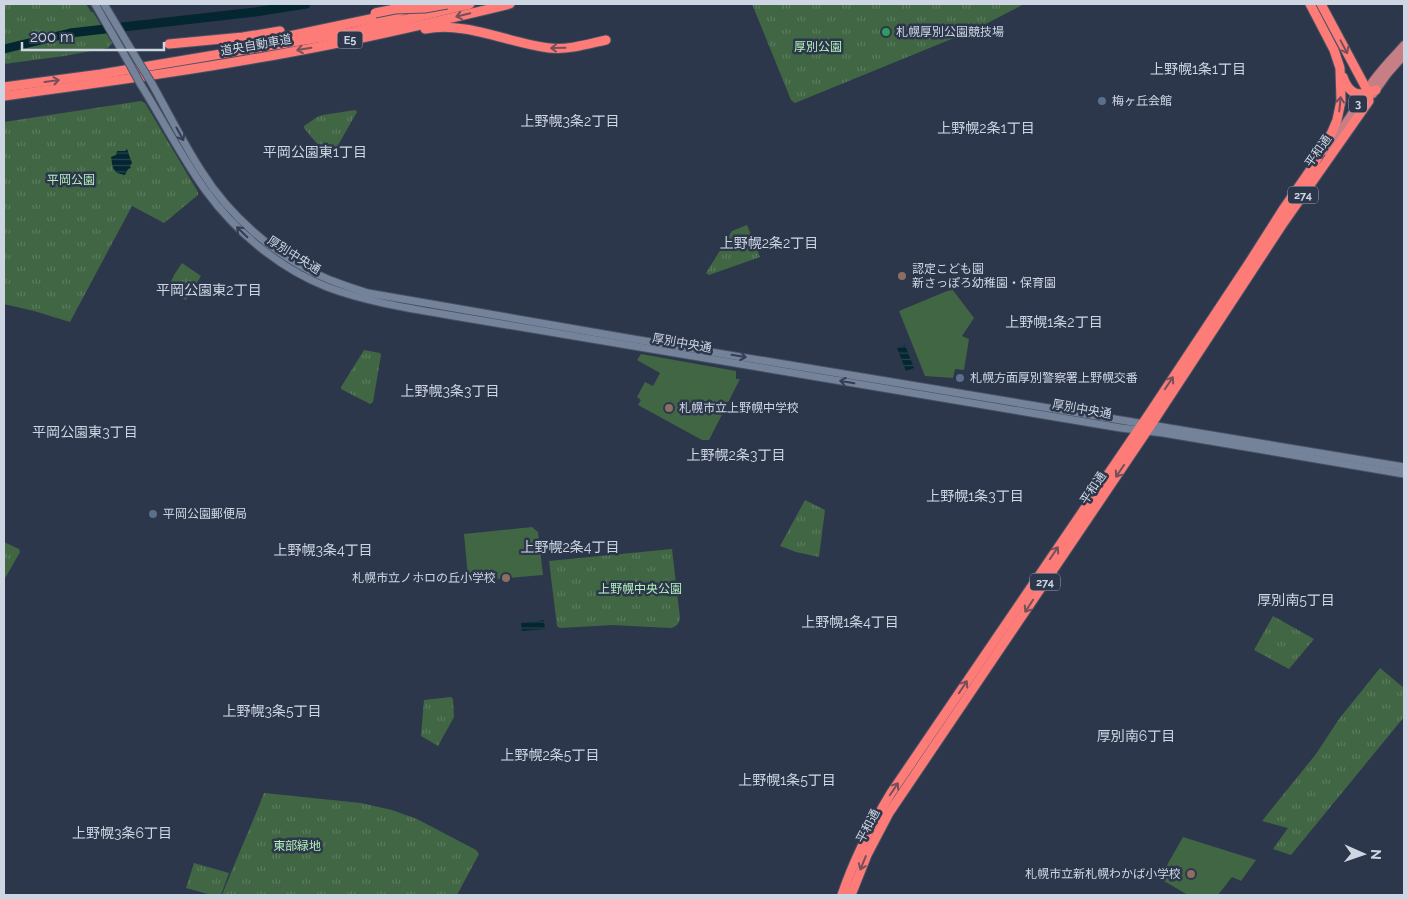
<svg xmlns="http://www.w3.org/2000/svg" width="1408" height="899" font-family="Raleway,'Noto Sans JP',sans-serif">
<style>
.green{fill:#416644}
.park{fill:url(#park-tufts)}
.water{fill:url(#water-rules)}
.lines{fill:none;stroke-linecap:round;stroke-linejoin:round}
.river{stroke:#032630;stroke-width:9}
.secondary-casing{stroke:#485264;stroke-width:9}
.primary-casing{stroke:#485264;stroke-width:10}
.highway-casing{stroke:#485264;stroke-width:11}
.secondary{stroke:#74829a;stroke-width:7}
.primary{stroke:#c77e85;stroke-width:8}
.highway{stroke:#fe7c77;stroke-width:9}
.secondary-bridge-casing{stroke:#485264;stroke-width:9;stroke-linecap:butt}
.highway-bridge-casing{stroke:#485264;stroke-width:11;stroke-linecap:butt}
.secondary-bridge{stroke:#74829a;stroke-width:7}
.highway-bridge{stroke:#fe7c77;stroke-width:9}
.oneway{stroke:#764f5b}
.oneway2{stroke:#333e54}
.leisure-dot{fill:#2e9e5b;stroke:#2c374c;stroke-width:2}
.service-dot{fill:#5c6f8a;stroke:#2c374c;stroke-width:2}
.education-dot{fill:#8d6e63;stroke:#2c374c;stroke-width:2}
.labels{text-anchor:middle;stroke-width:5;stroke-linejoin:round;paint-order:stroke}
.shield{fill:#2c374c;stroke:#9da6b6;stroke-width:1}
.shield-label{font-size:11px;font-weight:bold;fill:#ced6e3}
.poi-label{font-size:12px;fill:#ced6e3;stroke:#2c374c;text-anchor:start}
.street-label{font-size:12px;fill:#ced6e3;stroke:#2c374c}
.park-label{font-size:12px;fill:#b3f1b7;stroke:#2c374c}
.neighbourhood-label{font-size:14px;fill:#ced6e3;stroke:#2c374c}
</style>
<defs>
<pattern id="park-tufts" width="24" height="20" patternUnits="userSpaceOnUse" patternTransform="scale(1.25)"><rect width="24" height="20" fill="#416644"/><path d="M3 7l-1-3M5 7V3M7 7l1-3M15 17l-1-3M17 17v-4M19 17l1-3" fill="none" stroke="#5b7b5f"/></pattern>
<pattern id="water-rules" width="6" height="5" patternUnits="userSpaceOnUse" patternTransform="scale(1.25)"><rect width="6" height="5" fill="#032630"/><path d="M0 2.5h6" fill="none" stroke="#27454e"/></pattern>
</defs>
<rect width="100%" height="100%" fill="#2c374c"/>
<g class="green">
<polygon points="952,289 974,318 962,336 969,339 964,370 955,369 953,378 925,376 899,311"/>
<polygon points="641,354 736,371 736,379 740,379 709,440 702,440 638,405 641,400 637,397 645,382 653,386 660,373 637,360"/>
<polygon points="532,527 538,532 543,575 486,580 485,574 468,576 464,534"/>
<polygon points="1183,837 1256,860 1241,881 1232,877 1218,895 1188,895 1164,881 1166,877 1162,874"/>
</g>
<g class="park">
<polygon points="4,4 86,4 91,12 93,12 112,43 108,48 64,56 4,64"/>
<polygon points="752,4 1024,4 976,29 795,103 791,100"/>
<polygon points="141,101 145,103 198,192 198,195 164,223 132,206 70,322 34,311 4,304 4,122"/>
<path d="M355,110l2,2 -24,42c-12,-4 -21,-16 -29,-26v-2l13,-9 6,-2z"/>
<polygon points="747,225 760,257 709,275 706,273 732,231"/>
<polygon points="182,263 201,276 186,300 167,290 174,275"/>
<polygon points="364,350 380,353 381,355 373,402 370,404 341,389 341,387"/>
<polygon points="805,500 825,510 819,557 796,552 780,546"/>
<polygon points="4,542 19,549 20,552 4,580"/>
<path d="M672,549l8,69c-1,6 -3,8 -9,10l-59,-3 -52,3 -3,-2 -8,-65z"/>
<polygon points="1273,616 1314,639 1289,669 1254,650"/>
<polygon points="1380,668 1404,688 1404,717 1291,855 1273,849 1288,828 1262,821 1316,754 1339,719"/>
<polygon points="451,697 453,699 454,717 438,746 421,736 424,700"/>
<path d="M264,793l97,10 31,7 25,9 59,31 3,4 -22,41h-235c13,-34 29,-68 42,-102z"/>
<polygon points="194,863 229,873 221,895 212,895 186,888"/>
</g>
<g class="water">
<path d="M127,149l5,14 -2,3 1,2 -3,1 -3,6c-13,-2 -12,-7 -14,-18l5,-2 1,-4h8z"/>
<polygon points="905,345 914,368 906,371 897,348"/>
<polygon points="544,620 545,629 522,631 521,623"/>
</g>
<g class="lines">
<polyline class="river" points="4,49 70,33 255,12 306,4"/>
<g class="secondary-casing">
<g id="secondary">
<polyline points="95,4 129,63"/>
<polyline points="104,4 138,61"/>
<path d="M151,82c17,30 32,61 51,90 27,43 72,83 119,104 15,7 31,12 47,17l259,45 777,129"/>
<path d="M141,85c22,35 41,73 65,106 30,41 73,77 121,96 48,18 101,24 151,33l643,108 42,5 241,41"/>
</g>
</g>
<g class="primary-casing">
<g id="primary">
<polyline points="1373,94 1388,73 1404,55"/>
<path d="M1325,151c16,-20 29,-40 42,-61 10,-17 25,-31 37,-45"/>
</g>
</g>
<g class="highway-casing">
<g id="highway">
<path d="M425,29c41,-8 83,14 124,19 20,2 39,-4 57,-8"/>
<polyline points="169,44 243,37 280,31"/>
<polyline points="251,44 394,14 404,10"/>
<path d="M1343,77c6,18 16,20 33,13"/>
<polyline points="4,87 101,74 353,32 470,4"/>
<path d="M4,96c110,-15 220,-30 329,-52 59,-12 119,-26 177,-40"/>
<path d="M842,895c12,-36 29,-69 49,-102l258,-379 100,-151 35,-55 29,-42 19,-34 5,-12 4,-19 -1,-33 -6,-18 -24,-46"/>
<polyline points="851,895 867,855 889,813 1151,425 1282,225 1369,101 1367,90 1321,4"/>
</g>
</g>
<use href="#secondary" class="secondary"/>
<use href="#primary" class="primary"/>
<use href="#highway" class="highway"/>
<g class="secondary-bridge-casing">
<g id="secondary-bridge">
<polyline points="138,61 151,82"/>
<polyline points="129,63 141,85"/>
</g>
</g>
<g class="highway-bridge-casing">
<polyline id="highway-bridge" points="375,13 395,9 425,8 447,4"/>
</g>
<use href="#secondary-bridge" class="secondary-bridge"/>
<use href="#highway-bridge" class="highway-bridge"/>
</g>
<defs><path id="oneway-shaft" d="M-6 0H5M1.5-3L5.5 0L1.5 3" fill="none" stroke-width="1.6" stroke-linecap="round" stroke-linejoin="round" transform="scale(1.25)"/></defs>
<g class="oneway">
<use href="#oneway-shaft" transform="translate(463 15) rotate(167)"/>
<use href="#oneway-shaft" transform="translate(1344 47) rotate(62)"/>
<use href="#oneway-shaft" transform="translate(558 48) rotate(179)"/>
<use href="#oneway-shaft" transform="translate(304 49) rotate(170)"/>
<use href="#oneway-shaft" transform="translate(52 81) rotate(-8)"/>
<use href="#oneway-shaft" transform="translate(1340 104) rotate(-84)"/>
<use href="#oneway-shaft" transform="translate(1169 383) rotate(-56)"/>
<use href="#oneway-shaft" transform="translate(1120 471) rotate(124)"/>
<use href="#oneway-shaft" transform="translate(1054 553) rotate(-56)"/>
<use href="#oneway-shaft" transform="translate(1029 606) rotate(123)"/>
<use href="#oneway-shaft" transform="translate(963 687) rotate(-56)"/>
<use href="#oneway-shaft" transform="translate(894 789) rotate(-56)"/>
<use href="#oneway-shaft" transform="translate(863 863) rotate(112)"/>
</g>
<g class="oneway2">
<use href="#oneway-shaft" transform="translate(180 134) rotate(61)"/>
<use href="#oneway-shaft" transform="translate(242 232) rotate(-136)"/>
<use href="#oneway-shaft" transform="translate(739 356) rotate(9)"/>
<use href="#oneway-shaft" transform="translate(847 382) rotate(-170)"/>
</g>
<circle class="leisure-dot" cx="886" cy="32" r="5"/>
<g class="service-dot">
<circle cx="1102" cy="101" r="5"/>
<circle cx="960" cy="378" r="5"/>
<circle cx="153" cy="514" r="5"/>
</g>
<g class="education-dot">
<circle cx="902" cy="276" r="5"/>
<circle cx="669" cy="408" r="5"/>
<circle cx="506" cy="578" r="5"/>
<circle cx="1191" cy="874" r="5"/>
</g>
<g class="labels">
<g class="shield">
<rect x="337.5" y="31.5" width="25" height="17" rx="4"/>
<rect x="1349" y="95.5" width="18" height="17" rx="4"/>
<rect x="1288" y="186.5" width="30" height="17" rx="4"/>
<rect x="1030" y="573.5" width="30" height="17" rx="4"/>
</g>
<g class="shield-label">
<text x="350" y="44">E5</text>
<text x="1358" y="108">3</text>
<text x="1303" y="199">274</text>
<text x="1045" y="586">274</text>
</g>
<g class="poi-label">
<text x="896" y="36">札幌厚別公園競技場</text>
<text x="1112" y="105">梅ヶ丘会館</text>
<text x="912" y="273">認定こども園<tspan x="912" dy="14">新さっぽろ幼稚園・保育園</tspan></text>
<text x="970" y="382">札幌方面厚別警察署上野幌交番</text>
<text x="679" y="412">札幌市立上野幌中学校</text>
<text x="163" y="518">平岡公園郵便局</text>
<text x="496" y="582" text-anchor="end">札幌市立ノホロの丘小学校</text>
<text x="1181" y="878" text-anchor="end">札幌市立新札幌わかば小学校</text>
</g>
<g class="street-label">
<text transform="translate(256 45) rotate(-10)" y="4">道央自動車道</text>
<text transform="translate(1318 151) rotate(-55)" y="4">平和通</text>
<text transform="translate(294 255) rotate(32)" y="4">厚別中央通</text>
<text transform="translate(682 343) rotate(10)" y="4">厚別中央通</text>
<text transform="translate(1082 409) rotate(10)" y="4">厚別中央通</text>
<text transform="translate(1093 488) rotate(-56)" y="4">平和通</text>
<text transform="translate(868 826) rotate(-62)" y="4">平和通</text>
</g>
<g class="park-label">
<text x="818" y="51">厚別公園</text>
<text x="71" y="184">平岡公園</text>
<text x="640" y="593">上野幌中央公園</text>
<text x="297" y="850">東部緑地</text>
</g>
<g class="neighbourhood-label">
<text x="1198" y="74">上野幌1条1丁目</text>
<text x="570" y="126">上野幌3条2丁目</text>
<text x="986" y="133">上野幌2条1丁目</text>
<text x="315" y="157">平岡公園東1丁目</text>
<text x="769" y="248">上野幌2条2丁目</text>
<text x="209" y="295">平岡公園東2丁目</text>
<text x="1054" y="327">上野幌1条2丁目</text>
<text x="450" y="396">上野幌3条3丁目</text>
<text x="85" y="437">平岡公園東3丁目</text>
<text x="736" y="460">上野幌2条3丁目</text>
<text x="975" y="501">上野幌1条3丁目</text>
<text x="570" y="552">上野幌2条4丁目</text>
<text x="323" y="555">上野幌3条4丁目</text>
<text x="1296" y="605">厚別南5丁目</text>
<text x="850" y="627">上野幌1条4丁目</text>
<text x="272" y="716">上野幌3条5丁目</text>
<text x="1136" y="741">厚別南6丁目</text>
<text x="550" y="760">上野幌2条5丁目</text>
<text x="787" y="785">上野幌1条5丁目</text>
<text x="122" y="838">上野幌3条6丁目</text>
</g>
</g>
<rect width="1408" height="899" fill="none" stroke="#ced6e3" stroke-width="10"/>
<g transform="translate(1363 854) rotate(92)" stroke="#2c374c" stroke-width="4" paint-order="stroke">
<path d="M0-4L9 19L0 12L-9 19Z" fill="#ced6e3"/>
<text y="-8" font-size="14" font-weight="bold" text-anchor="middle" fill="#ced6e3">N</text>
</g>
<path d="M22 42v8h142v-8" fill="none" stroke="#ced6e3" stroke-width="2.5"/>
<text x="30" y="42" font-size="15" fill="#ced6e3" stroke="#2c374c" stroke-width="4" paint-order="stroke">200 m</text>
</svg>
